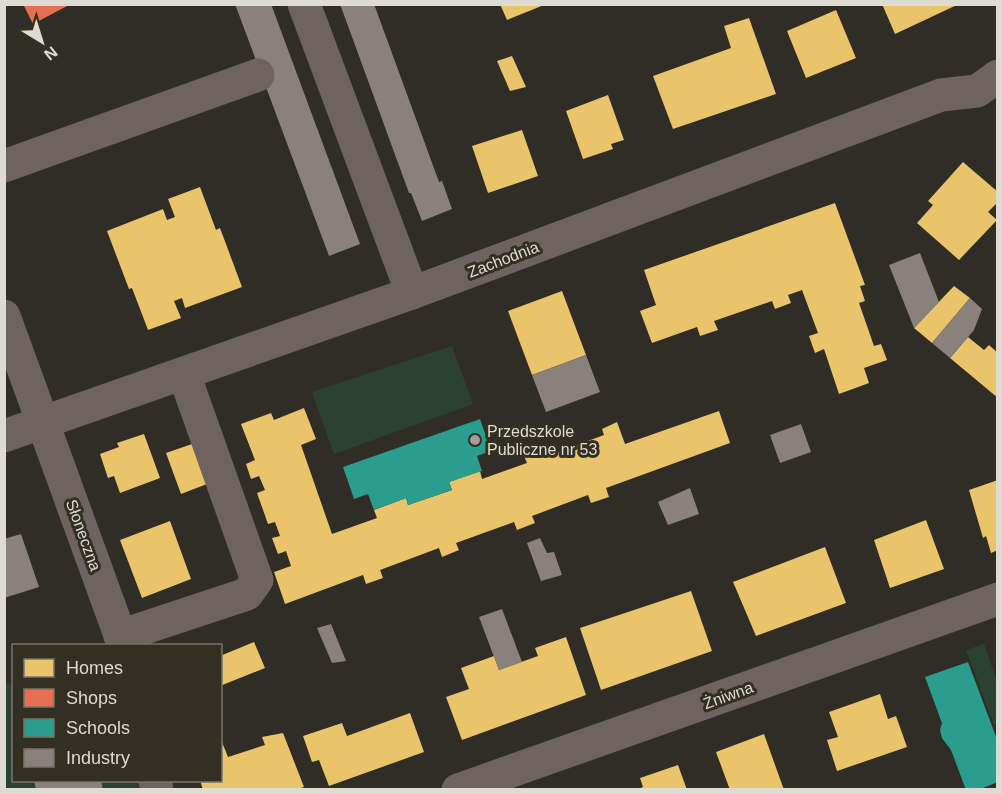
<svg xmlns="http://www.w3.org/2000/svg" width="1002" height="794" font-family="Arial,sans-serif">
<style>
.green{fill:#2c4230}
.homes{fill:#e9c46a}
.shops{fill:#e76f51}
.schools{fill:#2a9d8f}
.industry{fill:#8a817c}
.lines{fill:none;stroke-linecap:round;stroke-linejoin:round}
.minor{stroke:#6e635e;stroke-width:33}
.poi-dot{fill:#a19e96;stroke:#332f22;stroke-width:2}
.labels{text-anchor:middle;stroke-width:6;stroke-linejoin:round;paint-order:stroke}
.street-label{font-size:16px;fill:#dedbd3;stroke:#332f22}
.poi-label{font-size:16px;fill:#dedbd3;stroke:#332f22;text-anchor:start}
</style>
<rect width="100%" height="100%" fill="#2f2d26"/>
<g class="green">
<polygon points="452,346 473,404 334,454 312,392"/>
<polygon points="984,644 997,682 997,723 994,725 966,650"/>
<polygon points="13,682 14,780 143,781 145,789 5,789 4,685"/>
</g>
<g class="homes">
<polygon points="500,4 544,4 544,5 507,20"/>
<polygon points="882,4 959,4 895,34"/>
<polygon points="836,10 856,58 806,78 787,31"/>
<polygon points="749,18 776,94 673,129 653,76 731,48 724,26"/>
<polygon points="512,56 526,87 510,91 497,61"/>
<polygon points="608,95 624,140 611,144 613,149 583,159 566,111"/>
<polygon points="522,130 538,176 488,193 472,146"/>
<polygon points="963,162 998,192 998,202 988,212 997,220 959,260 917,223 933,205 928,201"/>
<polygon points="200,187 216,230 220,228 242,287 185,308 182,298 174,301 181,318 148,330 132,288 129,289 107,231 163,209 167,220 175,217 168,199"/>
<polygon points="835,203 865,285 860,286 865,301 859,303 874,346 881,344 887,360 864,368 869,383 839,394 824,349 815,353 809,336 818,333 802,290 788,295 791,303 775,309 772,301 714,321 718,330 700,336 697,327 652,343 640,311 656,305 644,270"/>
<polygon points="954,286 970,298 932,343 914,328"/>
<polygon points="562,291 586,355 532,375 508,311"/>
<polygon points="968,337 984,350 989,345 998,353 998,398 950,358"/>
<polygon points="304,408 316,439 301,445 332,534 377,518 374,510 406,498 408,505 452,490 449,482 480,471 482,479 527,463 524,456 555,444 558,452 604,435 602,429 617,422 625,444 719,411 730,443 606,488 609,497 591,503 588,495 532,516 535,523 517,530 514,522 456,543 459,550 442,557 439,548 380,570 383,578 366,584 363,575 285,604 274,572 291,566 286,551 278,554 272,538 280,536 275,522 268,524 257,493 265,490 259,476 251,479 246,464 255,460 241,424 271,413 274,420"/>
<polygon points="144,434 160,478 120,493 114,476 108,478 100,454 119,447 117,443"/>
<polygon points="192,444 207,484 181,494 166,453"/>
<polygon points="998,480 998,550 991,553 986,536 983,538 969,490"/>
<polygon points="926,520 944,569 890,588 874,540"/>
<polygon points="170,521 191,579 142,598 120,540"/>
<polygon points="825,547 846,603 756,636 733,582"/>
<polygon points="691,591 712,651 601,690 580,628"/>
<polygon points="566,637 586,695 462,740 446,697 469,689 461,668 494,656 499,670 538,656 535,648"/>
<polygon points="254,642 265,668 220,686 220,656"/>
<polygon points="880,694 888,719 896,716 907,747 837,771 827,740 838,737 829,712"/>
<polygon points="410,713 424,752 329,786 319,760 312,762 303,736 342,723 347,736"/>
<polygon points="283,733 304,787 295,790 203,790 200,780 220,780 220,737 228,757 265,745 262,737"/>
<polygon points="764,734 784,790 730,790 716,752"/>
<polygon points="678,765 687,790 636,790 643,787 640,778"/>
</g>
<polygon class="shops" points="23,4 71,4 33,24"/>
<g class="schools">
<polygon points="480,419 491,451 477,456 482,471 449,482 452,490 408,505 406,498 374,510 368,494 354,499 343,467"/>
<polygon points="968,662 998,742 998,782 978,790 966,790 951,750 942,738 940,730 942,723 925,677"/>
</g>
<g class="industry">
<polygon points="235,4 271,4 360,244 329,256"/>
<polygon points="340,4 374,4 439,182 442,181 452,209 422,221 411,193 409,193"/>
<polygon points="920,253 939,302 914,328 889,265"/>
<polygon points="970,298 982,309 974,330 950,358 932,343"/>
<polygon points="586,355 600,392 546,412 532,375"/>
<polygon points="801,424 811,452 780,463 770,435"/>
<polygon points="690,488 699,514 668,525 658,502"/>
<polygon points="21,534 39,587 4,598 4,539"/>
<polygon points="540,538 547,553 554,552 562,575 541,581 527,543"/>
<polygon points="502,609 522,662 499,670 479,617"/>
<polygon points="331,624 346,661 332,663 317,628"/>
<polygon points="34,780 101,780 103,790 36,790"/>
</g>
<g class="lines">
<g class="minor">
<polyline points="304,4 412,293"/>
<polyline points="4,166 258,75"/>
<polyline points="4,316 124,646"/>
<polyline points="4,436 412,293 941,95 977,91 998,76"/>
<polyline points="120,636 247,594 257,580 184,374"/>
<polyline points="155,780 157,790"/>
<polyline points="458,790 998,599"/>
</g>
</g>
<circle class="poi-dot" cx="475" cy="440" r="6"/>
<g class="labels">
<g class="street-label">
<text transform="translate(503 259) rotate(-21)" y="6">Zachodnia</text>
<text transform="translate(84 535) rotate(70)" y="6">Słoneczna</text>
<text transform="translate(728 695) rotate(-20)" y="6">Żniwna</text>
</g>
<g class="poi-label">
<text x="487" y="437">Przedszkole<tspan x="487" dy="18">Publiczne nr 53</tspan></text>
</g>
</g>
<rect width="1002" height="794" fill="none" stroke="#dedbd3" stroke-width="12"/>
<rect x="12" y="644" width="210" height="138" fill="#332f22" stroke="#777469" stroke-width="1.5"/>
<rect x="24" y="659" width="30" height="18" fill="#e9c46a" stroke="#777469" stroke-width="1.5"/>
<text x="66" y="674" font-size="18" fill="#dedbd3">Homes</text>
<rect x="24" y="689" width="30" height="18" fill="#e76f51" stroke="#777469" stroke-width="1.5"/>
<text x="66" y="704" font-size="18" fill="#dedbd3">Shops</text>
<rect x="24" y="719" width="30" height="18" fill="#2a9d8f" stroke="#777469" stroke-width="1.5"/>
<text x="66" y="734" font-size="18" fill="#dedbd3">Schools</text>
<rect x="24" y="749" width="30" height="18" fill="#8a817c" stroke="#777469" stroke-width="1.5"/>
<text x="66" y="764" font-size="18" fill="#dedbd3">Industry</text>
<g transform="translate(42 42) rotate(142)" stroke="#332f22" stroke-width="4.5" paint-order="stroke">
<path d="M0-4.5L10 22L0 15L-10 22Z" fill="#dedbd3"/>
<text y="-9" font-size="16" font-weight="bold" text-anchor="middle" fill="#dedbd3">N</text>
</g>
</svg>
